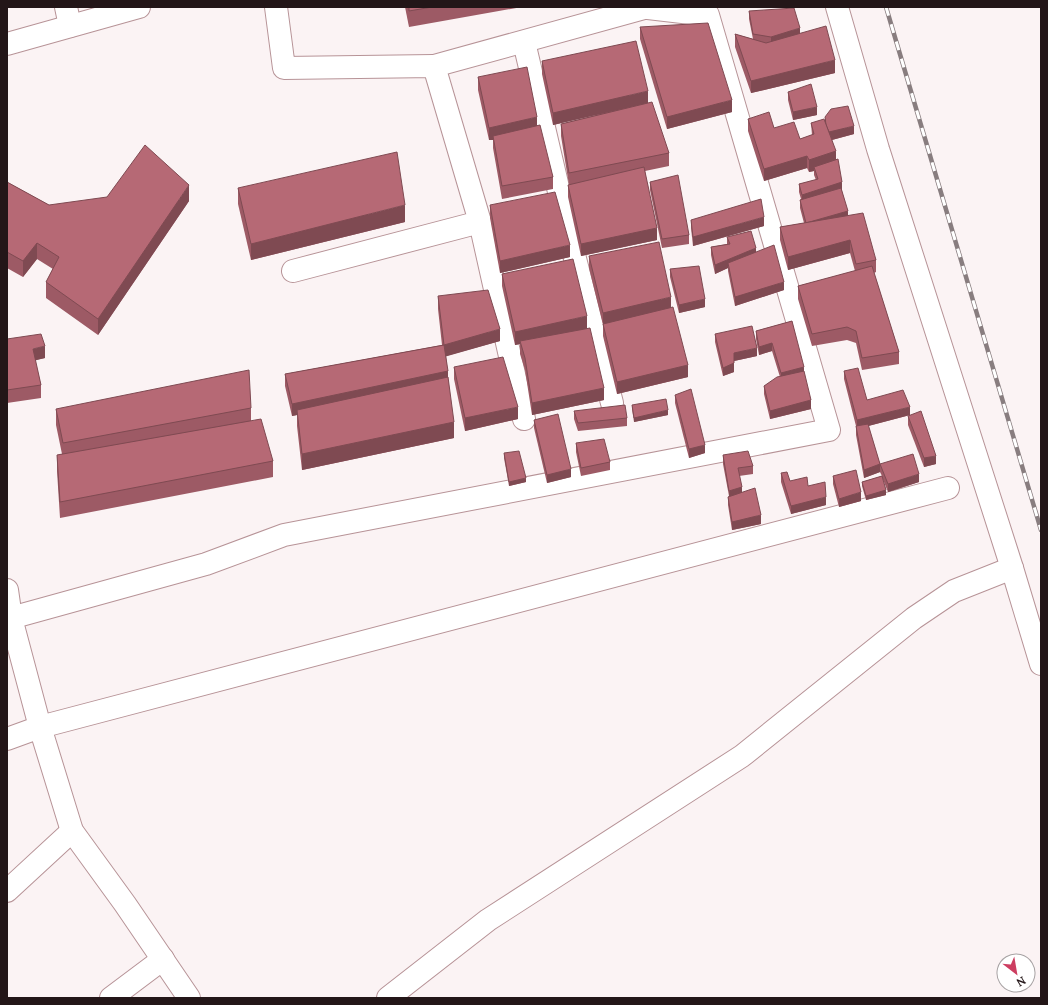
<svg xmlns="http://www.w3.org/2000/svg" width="1048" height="1005" font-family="Lora,serif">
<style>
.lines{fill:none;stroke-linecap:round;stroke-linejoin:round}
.minor-casing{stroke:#b79397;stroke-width:24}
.minor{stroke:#fff;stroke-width:22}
.rail-casing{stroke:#887d7f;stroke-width:4.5}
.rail{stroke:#fff;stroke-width:3;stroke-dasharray:9;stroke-linecap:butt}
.wall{fill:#9d5a65}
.shaded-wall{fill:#7f4a52}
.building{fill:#b66975;stroke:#7f4a52}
</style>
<rect width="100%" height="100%" fill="#fbf3f4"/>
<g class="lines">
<g class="minor-casing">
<g id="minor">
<polyline points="66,7 70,26"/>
<polyline points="276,7 284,68 434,66 480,222 293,271"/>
<polyline points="837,7 878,149 1012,568 1041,664"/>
<polyline points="524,42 570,239 612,403"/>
<polyline points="7,44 139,7"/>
<polyline points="434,66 648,7"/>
<polyline points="480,222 524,419"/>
<polyline points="7,590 11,618 40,727 72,831 125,904 189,998"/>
<polyline points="7,619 206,564 284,535 829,430 708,15 648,8"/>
<polyline points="7,739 40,727 948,488"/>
<polyline points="7,891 72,831"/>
<polyline points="111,998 163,959"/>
<polyline points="388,998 488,920 742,756 914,618 954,591 1012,568"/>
</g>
</g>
<use href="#minor" class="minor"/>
<g class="rail-casing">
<polyline id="rail" points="886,7 1041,530"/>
</g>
<use href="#rail" class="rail"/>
</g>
<g class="wall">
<polygon points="405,7 522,7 409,27"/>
<polygon points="749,11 800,34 835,73 751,93 735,47 735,34 753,39 749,19"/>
<polygon points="640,27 732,112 667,129 640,39"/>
<polygon points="542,61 648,103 669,153 669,166 645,171 657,240 581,256 568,197 568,185 569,185 561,136 561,124 604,113 553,125 542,74"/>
<polygon points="478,77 537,125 553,177 553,189 502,199 493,148 493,140 489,140 478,90"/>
<polygon points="788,92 817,115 793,120 788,100"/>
<polygon points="825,117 854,134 832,140 842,191 848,215 876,260 876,272 874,273 899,352 899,364 862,370 856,343 847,340 812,346 798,299 798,286 855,271 850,253 788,270 780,240 780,227 804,223 800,208 800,200 801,199 799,192 799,184 816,180 814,175 814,171 809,172 807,168 764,181 748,131 748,119 774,128 800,139 812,135 811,123 825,121"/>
<polygon points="7,182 49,205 189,201 98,335 46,298 46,282 53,269 37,259 23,277 7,268"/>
<polygon points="650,182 689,235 689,244 662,248 650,190"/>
<polygon points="238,188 405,222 251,260 238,204"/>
<polygon points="490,205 570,257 500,273 490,218"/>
<polygon points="691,220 764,226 693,246 691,228"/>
<polygon points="727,237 756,252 784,290 735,306 728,271 728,268 715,274 711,255 711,247 727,244"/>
<polygon points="589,256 671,307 688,377 617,394 603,336 603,325 589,268"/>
<polygon points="670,269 705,307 679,313 670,277"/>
<polygon points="502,274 587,329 604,400 532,415 525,370 520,354 520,344 515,345 502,286"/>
<polygon points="438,296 500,341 446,356 454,438 302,470 297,426 297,415 292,416 285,386 285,374 442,345 438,309"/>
<polygon points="792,321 804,373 811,409 770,419 764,394 764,386 780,377 772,351 759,355 756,339 756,331"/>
<polygon points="715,334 757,356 734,361 734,372 723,376 715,342"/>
<polygon points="7,339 45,358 35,360 41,385 41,398 7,403"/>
<polygon points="454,367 518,419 465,431 454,379"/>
<polygon points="844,371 867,400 910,415 868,426 880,464 919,482 888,492 882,477 886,495 866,500 862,486 862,482 882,476 880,472 864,478 856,435 856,426 844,379"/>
<polygon points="675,395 705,453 689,458 675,403"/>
<polygon points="632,405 668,415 634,422 632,409"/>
<polygon points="251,408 251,421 273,461 273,477 60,518 57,471 57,455 62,454 56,425 56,409"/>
<polygon points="574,411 627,418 627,426 578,431 574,419"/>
<polygon points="908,416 936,464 924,467 908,425"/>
<polygon points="534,420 571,477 547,483 534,428"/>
<polygon points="576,443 610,462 610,470 581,476 576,452"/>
<polygon points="504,453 526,482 509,486 504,458"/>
<polygon points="723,455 753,466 753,474 739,476 742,492 761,524 732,530 728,505 728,497 729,496 723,464"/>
<polygon points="781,473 790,481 808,486 826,505 791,514 781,482"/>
<polygon points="833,476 861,501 839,507 833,484"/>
</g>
<g class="shaded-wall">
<polygon points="800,28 800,36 771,46 771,37"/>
<polygon points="835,60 835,73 751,93 751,81"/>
<polygon points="648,91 648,103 553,125 553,113"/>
<polygon points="732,100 732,112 667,129 667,117"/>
<polygon points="817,107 817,115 793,120 793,112"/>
<polygon points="537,117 537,129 493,136 493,140 489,140 489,128"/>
<polygon points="854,126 854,134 828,141 828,132"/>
<polygon points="836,151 836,163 814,167 814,171 809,172 809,160"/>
<polygon points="807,156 807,168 764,181 764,169"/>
<polygon points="842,182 842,191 802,204 802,195"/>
<polygon points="189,185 189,201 98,335 98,319"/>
<polygon points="405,205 405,222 251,260 251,244"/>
<polygon points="848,211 848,220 806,223"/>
<polygon points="764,217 764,226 693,246 693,237"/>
<polygon points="657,228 657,240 581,256 581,244"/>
<polygon points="850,240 850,253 788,270 788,257"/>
<polygon points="37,243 37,259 23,277 23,261"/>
<polygon points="570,245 570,257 500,273 500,261"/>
<polygon points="756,248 756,256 728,263 728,268 715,274 715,265"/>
<polygon points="784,282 784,290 735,306 735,297"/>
<polygon points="671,297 671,310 603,325 603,313"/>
<polygon points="705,299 705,307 679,313 679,305"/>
<polygon points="587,316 587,329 520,341 520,344 515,345 515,332"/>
<polygon points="500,329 500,341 444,357 444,345"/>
<polygon points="772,343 772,351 759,355 759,347"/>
<polygon points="45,346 45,358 33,361 33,349"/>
<polygon points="757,348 757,356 734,361 734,353"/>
<polygon points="734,363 734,372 723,376 723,368"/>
<polygon points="688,365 688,377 617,394 617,382"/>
<polygon points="804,367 804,376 781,382 781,373"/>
<polygon points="448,371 448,383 297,410 297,415 292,416 292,404"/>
<polygon points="604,388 604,400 532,415 532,403"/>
<polygon points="811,400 811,409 770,419 770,411"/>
<polygon points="518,407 518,419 465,431 465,418"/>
<polygon points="910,407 910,415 857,429 857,420"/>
<polygon points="668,410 668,415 634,422 634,418"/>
<polygon points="454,422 454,438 302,470 302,454"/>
<polygon points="705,445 705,453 689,458 689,449"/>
<polygon points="936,456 936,464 924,467 924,458"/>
<polygon points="880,464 880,472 864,478 864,470"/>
<polygon points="571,469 571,477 547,483 547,475"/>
<polygon points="919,474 919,482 888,492 888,484"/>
<polygon points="526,478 526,482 509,486 509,482"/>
<polygon points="742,487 742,495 729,499 729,491"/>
<polygon points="886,490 886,495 866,500 866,496"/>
<polygon points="861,492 861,501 839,507 839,499"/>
<polygon points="826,497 826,505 791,514 791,506"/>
<polygon points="761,515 761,524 732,530 732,522"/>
</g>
<g class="building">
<polygon points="409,7 432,7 409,11"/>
<polygon points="794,8 800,28 771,37 753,34 749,11"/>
<polygon points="708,23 732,100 667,117 640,27"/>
<polygon points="826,26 835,60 751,81 735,34 766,43"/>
<polygon points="636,41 648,91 553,113 542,61"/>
<polygon points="527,67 537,117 489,128 478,77"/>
<polygon points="811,84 817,107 793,112 788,92"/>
<polygon points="652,102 669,153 569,173 561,124"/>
<polygon points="848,106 854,126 829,132 826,125 825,117 831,109"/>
<polygon points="769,112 774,128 794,122 800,139 814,134 811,123 824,119 836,151 809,160 807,156 764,169 748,119"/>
<polygon points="540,125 553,177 502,186 493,136"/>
<polygon points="145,145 189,185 98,319 46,282 59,257 37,243 23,261 7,252 7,182 49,205 107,197"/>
<polygon points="397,152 405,205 251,244 238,188"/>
<polygon points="838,159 842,182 802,195 799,184 818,179 814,167"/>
<polygon points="644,167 657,228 581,244 568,185"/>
<polygon points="678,175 689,235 662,239 650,182"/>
<polygon points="841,188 848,211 806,223 800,200"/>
<polygon points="555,192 570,245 500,261 490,205"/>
<polygon points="761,199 764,217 693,237 691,220"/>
<polygon points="863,213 876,260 856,264 850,240 788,257 780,227"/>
<polygon points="751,231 756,248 715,265 711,247 730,244 727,237"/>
<polygon points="659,242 671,297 603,313 589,256"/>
<polygon points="774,245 784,282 735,297 728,263"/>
<polygon points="573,259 587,316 515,332 502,274"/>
<polygon points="699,266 705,299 679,305 670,269"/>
<polygon points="872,266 899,352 862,358 856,331 847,327 812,334 798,286"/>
<polygon points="488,290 500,329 444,345 448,371 292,404 285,374 444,345 438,296"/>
<polygon points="673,307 688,365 617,382 603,324"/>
<polygon points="792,321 804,367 781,373 772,343 759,347 756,331"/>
<polygon points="752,326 757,348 734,353 734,363 723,368 715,334"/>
<polygon points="590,328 604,388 532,403 525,358 520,341"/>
<polygon points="41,334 45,346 33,349 41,385 7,390 7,339"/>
<polygon points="503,357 518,407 465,418 454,367"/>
<polygon points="858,368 867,400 903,390 910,407 857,420 844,371"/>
<polygon points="249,370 251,408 63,443 56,409"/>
<polygon points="804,371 811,400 770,411 764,386 777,377"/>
<polygon points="448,377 454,422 302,454 297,410"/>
<polygon points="691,389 705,445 689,449 675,395"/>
<polygon points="666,399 668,410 634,418 632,405"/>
<polygon points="625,405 627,418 578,423 574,411"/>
<polygon points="921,411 936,456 924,458 908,416"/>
<polygon points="558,414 571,469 547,475 534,420"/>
<polygon points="261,419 273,461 60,502 57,455"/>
<polygon points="868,424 880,464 864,470 856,426"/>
<polygon points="604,439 610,462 581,468 576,443"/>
<polygon points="519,451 526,478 509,482 504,453"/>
<polygon points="748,451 753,466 738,468 742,487 729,491 723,455"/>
<polygon points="913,454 919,474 888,484 880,464"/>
<polygon points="856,470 861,492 839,499 833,476"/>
<polygon points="787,472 790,481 807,477 808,486 825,482 826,497 791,506 781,473"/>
<polygon points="882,476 886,490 866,496 862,482"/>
<polygon points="755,488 761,515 732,522 728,497"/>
</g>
<rect width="1048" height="1005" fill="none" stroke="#231618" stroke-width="16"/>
<g transform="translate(1016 973) rotate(149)"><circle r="19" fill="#ffffff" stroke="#a7a2a3"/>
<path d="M0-3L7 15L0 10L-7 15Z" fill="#cd3e61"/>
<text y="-6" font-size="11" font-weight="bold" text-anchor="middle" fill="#231618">N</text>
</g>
</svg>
